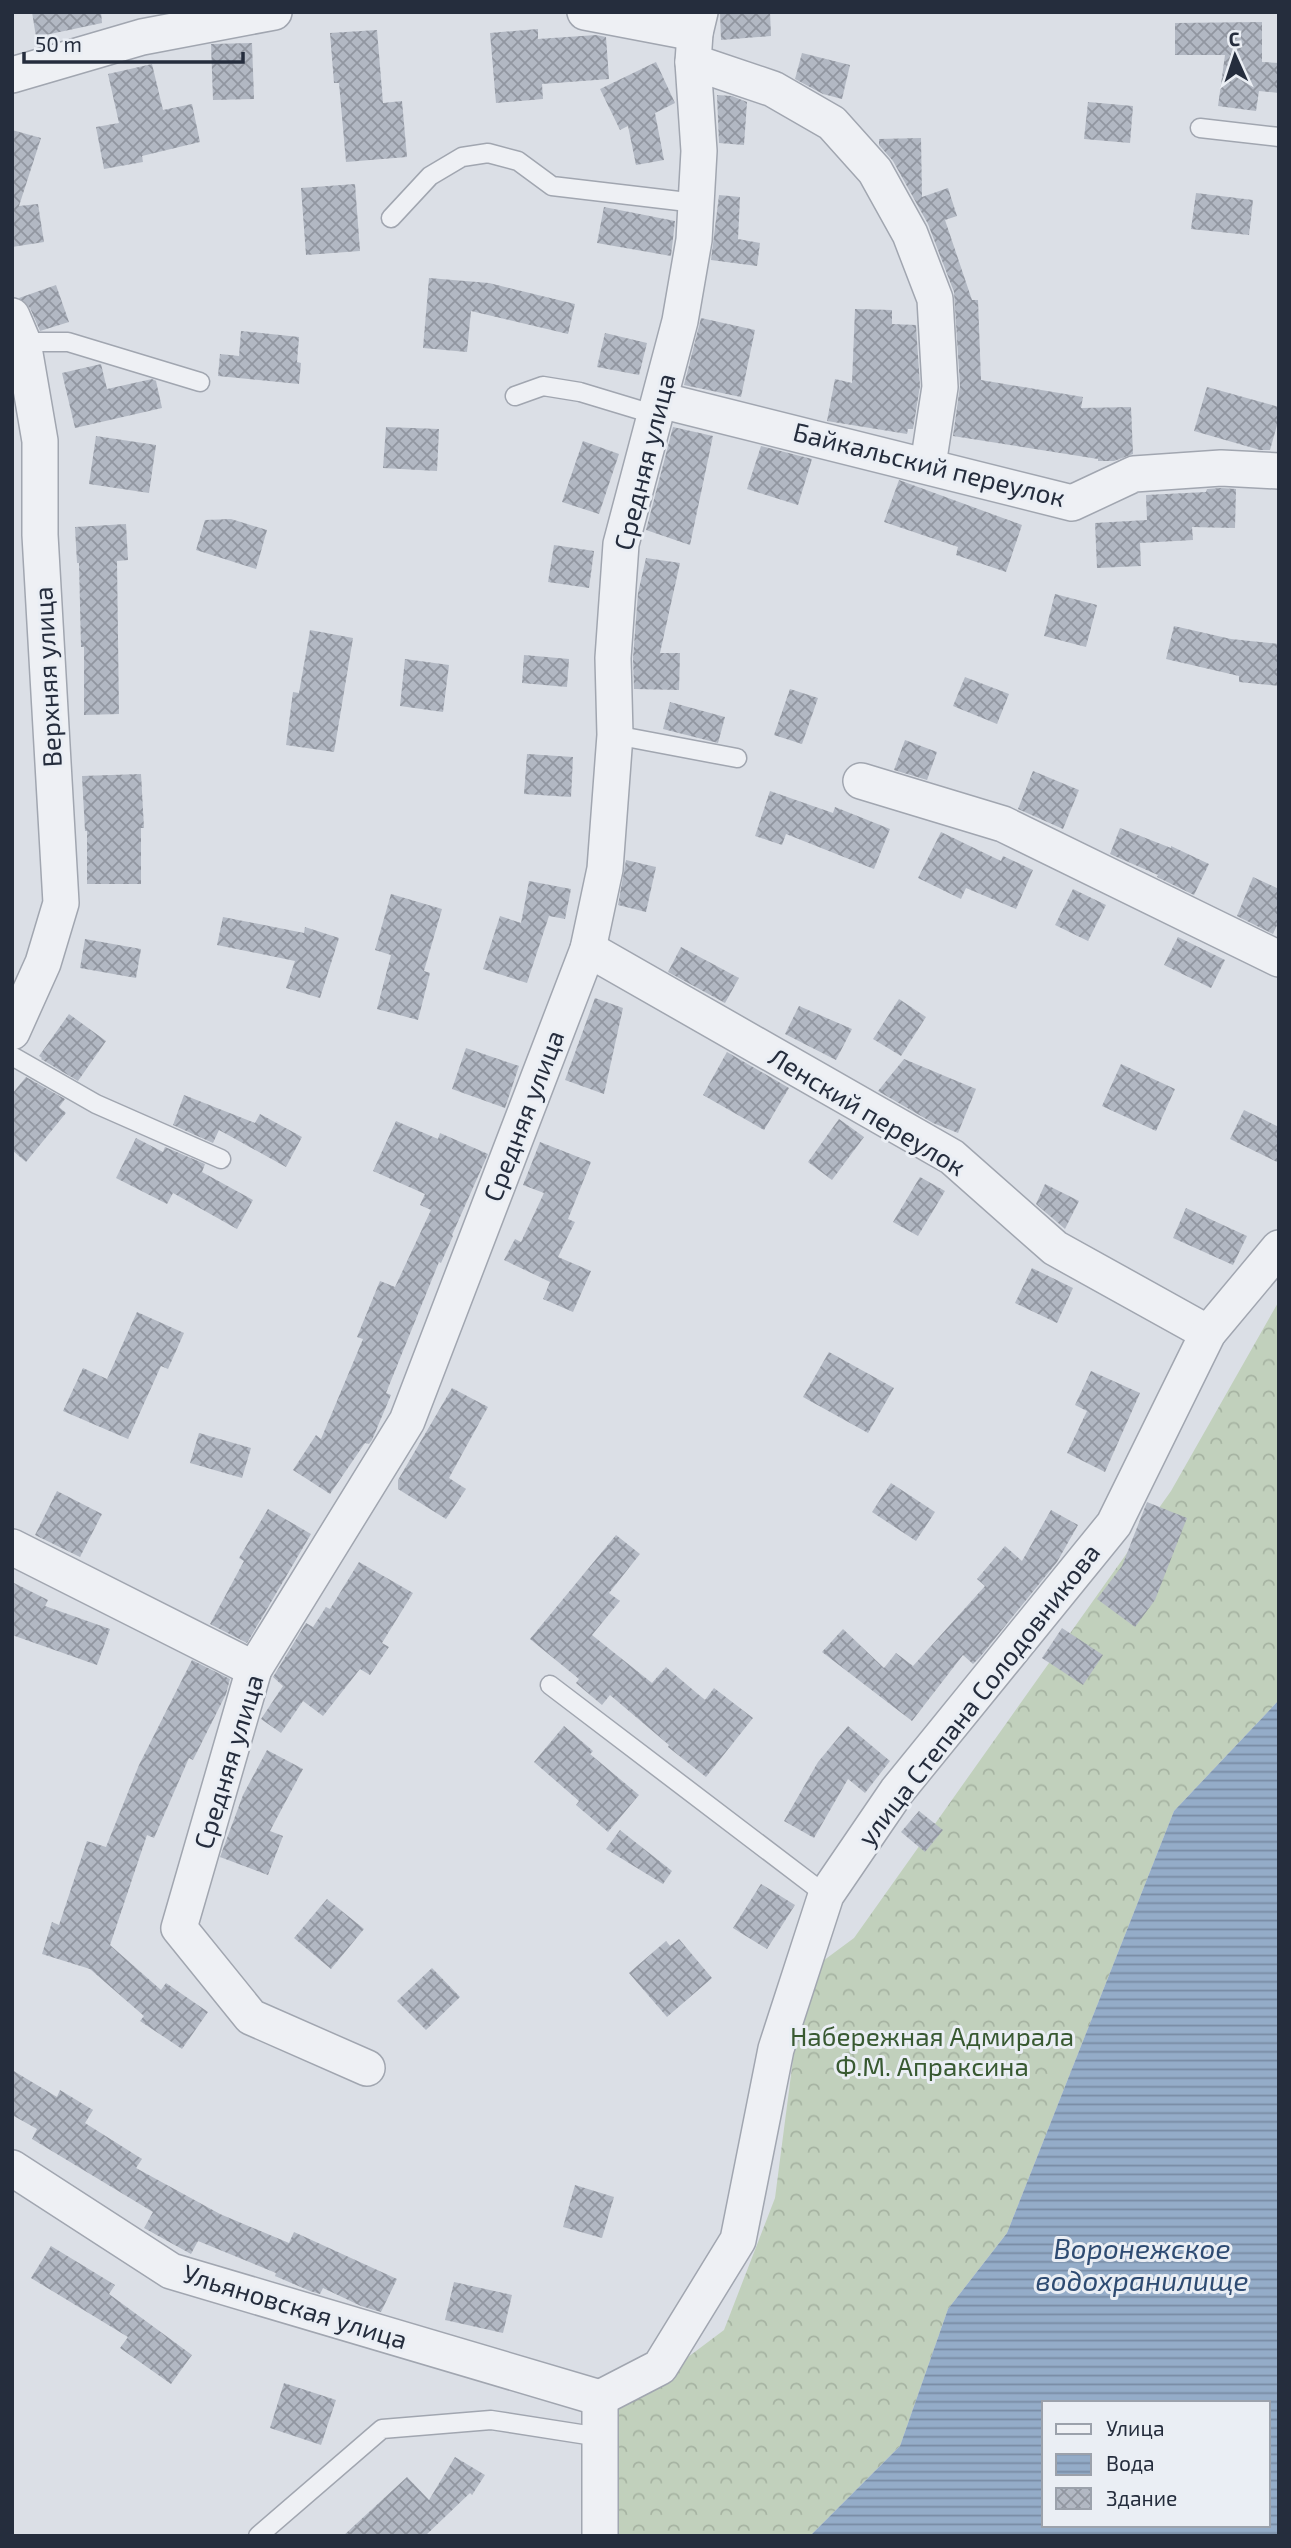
<svg xmlns="http://www.w3.org/2000/svg" width="1291" height="2548" font-family="'Exo 2',sans-serif">
<style>
.forest{fill:url(#forest-crowns)}
.water{fill:url(#water-rules);fill-rule:evenodd}
.building{fill:url(#building-cross-hatch)}
.lines{fill:none;stroke-linecap:round;stroke-linejoin:round}
.service-casing{stroke:#a1a6b0;stroke-width:21}
.minor-casing{stroke:#a1a6b0;stroke-width:38}
.service{stroke:#eef0f4;stroke-width:18}
.minor{stroke:#eef0f4;stroke-width:35}
.labels{text-anchor:middle;stroke-width:6;stroke-linejoin:round;paint-order:stroke}
.street-label{font-size:26px;fill:#252d3d;stroke:#eaeef4}
.park-label{font-size:26px;fill:#385931;stroke:#eaeef4}
.water-label{font-size:28px;font-style:italic;fill:#2e4b72;stroke:#eaeef4}
</style>
<defs>
<pattern id="forest-crowns" width="20" height="18" patternUnits="userSpaceOnUse" patternTransform="scale(1.75)"><rect width="20" height="18" fill="#c1d0bc"/><path d="M2 6a3 3 0 1 1 6 0M12 15a3 3 0 1 1 6 0" fill="none" stroke="#a6b3a2"/></pattern>
<pattern id="water-rules" width="6" height="5" patternUnits="userSpaceOnUse" patternTransform="scale(1.75)"><rect width="6" height="5" fill="#94acc8"/><path d="M0 2.5h6" fill="none" stroke="#798ca4"/></pattern>
<pattern id="building-cross-hatch" width="8" height="8" patternUnits="userSpaceOnUse" patternTransform="scale(1.75)"><rect width="8" height="8" fill="#b2b8c3"/><path d="M0 0l8 8M0 8l8-8" fill="none" stroke="#9196a0"/></pattern>
</defs>
<rect width="100%" height="100%" fill="#dbdfe6"/>
<polygon class="forest" points="1279,1301 1279,1700 1174,1811 1007,2233 948,2309 900,2446 810,2536 607,2536 608,2417 724,2330 775,2198 804,1975 854,1938 1171,1491"/>
<path class="water" d="M1279,1700v836h-469l90,-90 48,-137 59,-76 167,-422zM1044,2403h224v122h-224z"/>
<g class="building">
<polygon points="32,12 101,12 102,23 36,37"/>
<polygon points="720,12 770,12 771,36 721,40"/>
<polygon points="1262,22 1262,62 1279,63 1279,93 1259,91 1256,111 1218,106 1225,55 1175,55 1175,23"/>
<polygon points="538,29 538,39 596,35 606,37 609,79 542,84 543,99 496,103 490,33"/>
<polygon points="377,30 383,103 402,101 407,157 346,162 339,83 334,83 330,33"/>
<polygon points="252,43 254,99 213,100 211,44"/>
<polygon points="802,53 850,65 842,99 823,94 795,79"/>
<polygon points="656,62 675,103 655,113 664,160 636,165 628,126 620,130 600,89"/>
<polygon points="152,64 163,110 192,104 200,142 142,156 143,162 104,169 96,127 119,123 108,74"/>
<polygon points="717,95 732,96 747,102 744,145 719,143"/>
<polygon points="1088,102 1133,106 1130,143 1084,139"/>
<polygon points="12,130 41,138 19,206 38,204 44,242 12,247"/>
<polygon points="921,138 922,197 948,188 957,216 945,220 972,300 978,300 981,380 1083,397 1081,408 1131,407 1133,454 1114,461 1098,461 1098,459 953,436 960,386 954,292 928,224 893,161 879,145 879,139"/>
<polygon points="355,184 360,251 306,255 301,188"/>
<polygon points="1196,193 1253,200 1249,235 1191,229"/>
<polygon points="719,195 740,197 738,239 760,243 757,266 711,260"/>
<polygon points="604,207 675,221 671,256 597,243"/>
<polygon points="429,278 489,283 575,304 568,334 471,311 467,352 423,348"/>
<polygon points="56,285 69,322 40,331 30,308 19,298"/>
<polygon points="855,309 892,310 892,324 916,325 920,386 913,429 908,429 907,434 827,421 835,379 852,383"/>
<polygon points="701,318 755,330 741,397 684,385"/>
<polygon points="241,331 299,337 297,362 301,363 299,384 218,376 220,354 239,356"/>
<polygon points="605,333 647,343 639,375 597,367"/>
<polygon points="101,364 107,389 152,379 156,381 162,408 75,428 62,373"/>
<polygon points="1207,387 1279,407 1279,418 1270,450 1260,450 1194,431"/>
<polygon points="386,427 439,429 437,471 383,468"/>
<polygon points="673,427 713,436 690,545 646,530"/>
<polygon points="96,436 156,445 149,493 89,484"/>
<polygon points="583,441 619,454 599,514 562,502"/>
<polygon points="761,446 812,459 798,505 747,489"/>
<polygon points="899,480 1022,525 1006,572 956,555 958,547 884,522"/>
<polygon points="1221,488 1236,489 1235,528 1192,527 1193,540 1140,543 1141,566 1097,568 1095,523 1147,520 1146,495 1206,492 1207,489"/>
<polygon points="231,519 267,530 256,569 196,550 205,520"/>
<polygon points="126,524 128,560 117,561 119,714 84,715 84,647 81,647 79,563 77,563 75,527"/>
<polygon points="554,545 594,551 589,588 548,582"/>
<polygon points="646,558 680,563 660,653 680,653 679,690 634,689 633,658 638,593"/>
<polygon points="1055,594 1097,605 1086,647 1044,636"/>
<polygon points="1174,626 1231,639 1279,644 1279,686 1239,682 1239,676 1166,659"/>
<polygon points="310,630 353,638 334,752 286,745 293,692 299,693"/>
<polygon points="524,655 569,659 567,687 522,683"/>
<polygon points="405,659 449,665 443,712 400,706"/>
<polygon points="965,677 1009,694 997,724 953,706"/>
<polygon points="790,689 818,698 802,744 774,735"/>
<polygon points="670,702 725,717 718,743 663,729"/>
<polygon points="905,740 937,752 927,780 894,770"/>
<polygon points="527,754 573,757 571,797 524,794"/>
<polygon points="1033,771 1079,790 1063,829 1018,809"/>
<polygon points="141,774 144,828 141,828 141,884 87,884 87,831 85,831 82,776"/>
<polygon points="770,791 833,813 835,807 890,829 874,869 786,834 782,845 755,836"/>
<polygon points="1120,828 1171,848 1171,846 1209,864 1194,895 1157,877 1158,875 1110,854"/>
<polygon points="941,832 1001,861 1003,856 1033,870 1016,909 966,888 961,899 918,878"/>
<polygon points="626,860 656,867 646,912 618,905"/>
<polygon points="1253,877 1279,889 1279,921 1273,934 1237,916"/>
<polygon points="529,881 571,889 565,919 549,916 527,983 483,969 500,916 521,923"/>
<polygon points="1073,889 1106,905 1088,941 1055,925"/>
<polygon points="391,894 442,909 424,971 430,973 418,1020 377,1009 391,955 375,950"/>
<polygon points="223,917 304,933 305,927 339,938 320,998 286,988 295,961 217,945"/>
<polygon points="1178,937 1225,960 1211,988 1164,965"/>
<polygon points="85,939 141,949 136,978 80,968"/>
<polygon points="681,947 739,978 725,1003 668,972"/>
<polygon points="595,998 623,1008 604,1094 565,1080"/>
<polygon points="899,999 926,1017 901,1056 873,1039"/>
<polygon points="799,1006 852,1029 836,1060 785,1034"/>
<polygon points="69,1014 106,1041 78,1081 41,1059 42,1058 39,1056"/>
<polygon points="466,1048 519,1066 505,1108 452,1089"/>
<polygon points="727,1052 789,1088 764,1130 703,1095"/>
<polygon points="904,1059 976,1089 958,1133 933,1123 878,1091"/>
<polygon points="1121,1064 1175,1089 1156,1131 1102,1106"/>
<polygon points="26,1077 65,1099 59,1107 66,1113 26,1162 12,1150 12,1094"/>
<polygon points="184,1095 255,1123 260,1114 302,1137 286,1167 219,1130 213,1143 173,1125"/>
<polygon points="1244,1110 1279,1127 1279,1163 1230,1139"/>
<polygon points="839,1119 864,1137 832,1180 808,1162"/>
<polygon points="396,1121 438,1139 440,1133 488,1154 452,1235 453,1236 441,1263 439,1262 386,1393 391,1395 372,1440 369,1444 365,1443 330,1494 293,1470 316,1435 321,1439 363,1339 357,1337 380,1281 395,1287 431,1210 420,1205 425,1194 373,1171"/>
<polygon points="136,1138 163,1152 165,1147 205,1164 202,1172 253,1200 237,1229 173,1193 167,1204 116,1178"/>
<polygon points="540,1142 591,1162 568,1219 575,1222 558,1257 591,1271 573,1312 543,1299 550,1282 504,1260 515,1239 521,1242 544,1193 523,1185"/>
<polygon points="920,1177 945,1191 918,1236 893,1222"/>
<polygon points="1045,1184 1079,1201 1065,1229 1036,1204"/>
<polygon points="1186,1208 1247,1236 1233,1265 1173,1238"/>
<polygon points="1032,1268 1073,1288 1057,1323 1015,1303"/>
<polygon points="137,1312 184,1333 168,1369 161,1366 128,1439 63,1411 83,1368 107,1379"/>
<polygon points="829,1352 894,1388 868,1433 803,1397"/>
<polygon points="1091,1371 1140,1393 1105,1472 1067,1453 1087,1411 1075,1405"/>
<polygon points="452,1388 488,1407 449,1478 466,1489 446,1519 398,1489 398,1480"/>
<polygon points="199,1433 251,1448 242,1478 190,1463"/>
<polygon points="891,1483 935,1512 916,1541 872,1512"/>
<polygon points="57,1491 102,1514 80,1557 35,1535"/>
<polygon points="1147,1502 1187,1518 1155,1600 1135,1627 1097,1599 1122,1566"/>
<polygon points="268,1509 311,1534 247,1643 210,1624 244,1561 239,1558"/>
<polygon points="1051,1510 1078,1525 1057,1562 980,1657 973,1664 963,1655 912,1721 822,1652 843,1629 884,1668 896,1653 913,1666 985,1586 977,1579 1005,1546 1022,1561"/>
<polygon points="616,1535 640,1554 609,1593 620,1601 592,1635 652,1683 666,1667 705,1700 714,1688 753,1718 706,1777 668,1747 669,1745 610,1695 602,1705 576,1683 579,1679 530,1639"/>
<polygon points="359,1562 413,1593 382,1643 389,1647 370,1675 360,1669 323,1716 303,1701 281,1733 261,1719 283,1686 273,1677 306,1623 313,1627 326,1607 330,1609"/>
<polygon points="12,1582 48,1600 45,1606 110,1629 97,1665 12,1635"/>
<polygon points="1062,1628 1103,1655 1083,1685 1042,1658"/>
<polygon points="192,1660 230,1679 226,1694 193,1760 189,1758 154,1838 147,1835 110,1945 161,1990 166,1983 208,2012 182,2049 140,2021 144,2016 90,1969 42,1954 52,1922 59,1925 87,1841 106,1847 139,1765"/>
<polygon points="564,1726 593,1751 590,1754 639,1795 608,1832 576,1805 579,1801 534,1762"/>
<polygon points="848,1726 890,1761 865,1793 848,1779 814,1838 784,1821 818,1762"/>
<polygon points="267,1750 303,1769 270,1831 283,1836 268,1875 220,1857 243,1795"/>
<polygon points="919,1811 943,1830 925,1852 901,1832"/>
<polygon points="620,1830 672,1871 663,1884 606,1849"/>
<polygon points="761,1884 795,1905 767,1949 733,1928"/>
<polygon points="327,1899 364,1929 331,1969 294,1938"/>
<polygon points="679,1939 712,1978 667,2017 629,1973 666,1941 670,1946"/>
<polygon points="432,1968 460,1997 426,2030 397,2001"/>
<polygon points="12,2070 57,2097 60,2090 93,2110 85,2123 142,2159 136,2168 220,2214 289,2243 294,2232 397,2279 381,2312 361,2306 323,2288 320,2294 310,2291 275,2276 276,2273 198,2241 191,2254 144,2228 153,2212 32,2139 37,2129 12,2115"/>
<polygon points="575,2185 614,2197 602,2238 563,2227"/>
<polygon points="51,2246 115,2285 109,2294 192,2355 171,2384 120,2348 128,2337 31,2278"/>
<polygon points="454,2282 512,2295 503,2333 445,2320"/>
<polygon points="284,2383 336,2400 321,2445 270,2428"/>
<polygon points="455,2457 485,2475 472,2495 470,2493 425,2536 343,2536 407,2477 429,2500"/>
</g>
<g class="lines">
<g class="service-casing">
<g id="service">
<polyline points="1200,128 1279,137"/>
<polyline points="391,218 430,176 462,157 488,153 518,161 552,186 696,203"/>
<polyline points="23,342 68,342 200,382"/>
<polyline points="515,396 543,386 580,392 656,415"/>
<polyline points="615,735 737,758"/>
<polyline points="12,1056 96,1104 221,1159"/>
<polyline points="550,1685 826,1895"/>
<polyline points="258,2536 382,2429 491,2420 600,2437"/>
</g>
</g>
<g class="minor-casing">
<g id="minor">
<polyline points="585,12 695,33"/>
<polyline points="693,62 773,89 832,123 875,171 910,234 935,299 940,387 928,465"/>
<polyline points="12,75 142,37 274,12"/>
<polyline points="12,316 23,342 40,441 40,535 61,903 43,963 12,1032"/>
<polyline points="660,400 1072,503 1134,474 1221,468 1279,471"/>
<polyline points="861,781 1003,824 1279,959"/>
<polyline points="588,949 952,1157 1055,1248 1208,1333"/>
<polyline points="12,1547 254,1669"/>
<polyline points="367,2068 251,2017 179,1928 254,1669 407,1421 588,949 605,869 615,735 613,658 621,544 680,321 694,240 699,151 693,62 695,33 700,12"/>
<polyline points="12,2168 171,2271 600,2398"/>
<polyline points="600,2398 660,2367 738,2240 776,2049 826,1895 897,1791 1114,1524 1208,1333 1279,1248"/>
<polyline points="600,2536 600,2398"/>
</g>
</g>
<use href="#service" class="service"/>
<use href="#minor" class="minor"/>
</g>
<g class="labels">
<g class="street-label">
<text transform="translate(645 462) rotate(-76)" y="9">Средняя улица</text>
<text transform="translate(929 465) rotate(14)" y="9">Байкальский переулок</text>
<text transform="translate(48 677) rotate(-93)" y="9">Верхняя улица</text>
<text transform="translate(867 1112) rotate(31)" y="9">Ленский переулок</text>
<text transform="translate(524 1116) rotate(-69)" y="9">Средняя улица</text>
<text transform="translate(979 1695) rotate(-52)" y="9">улица Степана Солодовникова</text>
<text transform="translate(229 1762) rotate(-73)" y="9">Средняя улица</text>
<text transform="translate(295 2307) rotate(17)" y="9">Ульяновская улица</text>
</g>
<g class="park-label">
<text x="932" y="2046">Набережная Адмирала<tspan x="932" dy="30">Ф.М. Апраксина</tspan></text>
</g>
<g class="water-label">
<text x="1142" y="2259">Воронежское<tspan x="1142" dy="32">водохранилище</tspan></text>
</g>
</g>
<rect width="1291" height="2548" fill="none" stroke="#252d3d" stroke-width="28"/>
<rect x="1042" y="2401" width="228" height="126" fill="#eaeef4" stroke="#9ba1ab" stroke-width="2"/>
<rect x="1056" y="2424" width="35" height="10" fill="#eef0f4" stroke="#9ba1ab" stroke-width="2"/>
<text x="1106" y="2436" font-size="21" fill="#252d3d">Улица</text>
<rect x="1056" y="2454" width="35" height="21" fill="url(#water-rules)" stroke="#9ba1ab" stroke-width="2"/>
<text x="1106" y="2471" font-size="21" fill="#252d3d">Вода</text>
<rect x="1056" y="2488" width="35" height="21" fill="url(#building-cross-hatch)" stroke="#9ba1ab" stroke-width="2"/>
<text x="1106" y="2506" font-size="21" fill="#252d3d">Здание</text>
<g transform="translate(1235 56) rotate(357)" stroke="#eaeef4" stroke-width="5" paint-order="stroke">
<path d="M0-5L12 26L0 18L-12 26Z" fill="#252d3d"/>
<text y="-10" font-size="19" font-weight="bold" text-anchor="middle" fill="#252d3d">С</text>
</g>
<path d="M24 52v10h219v-10" fill="none" stroke="#252d3d" stroke-width="3.5"/>
<text x="35" y="52" font-size="21" fill="#252d3d" stroke="#eaeef4" stroke-width="5" paint-order="stroke">50 m</text>
</svg>
